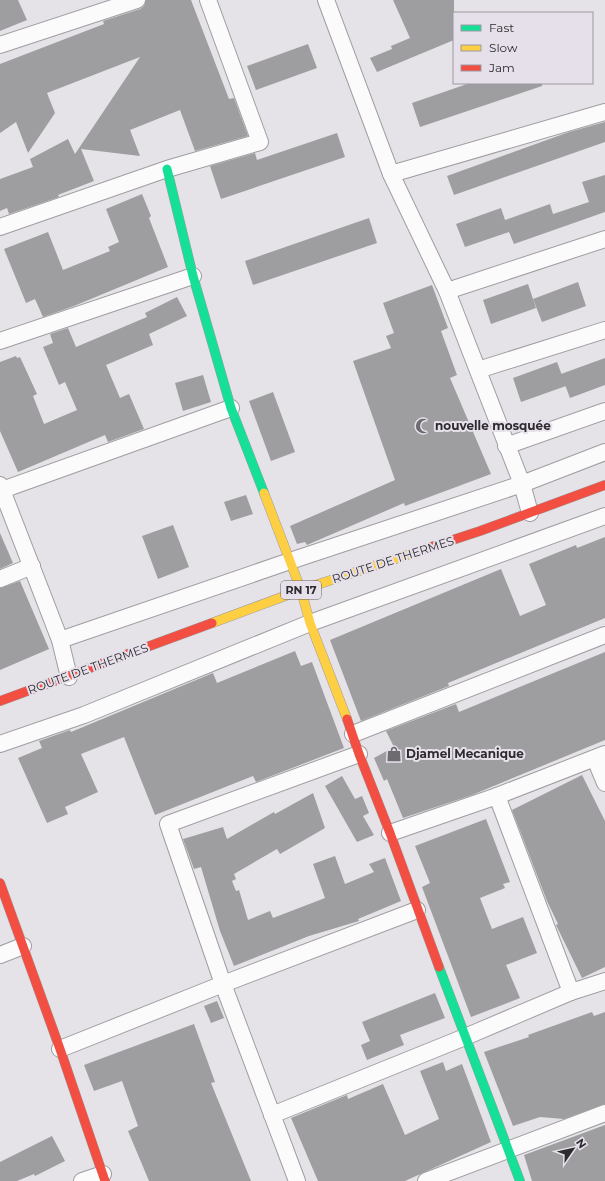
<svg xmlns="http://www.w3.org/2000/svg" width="605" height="1181" font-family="Montserrat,sans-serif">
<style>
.building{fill:#9e9da0}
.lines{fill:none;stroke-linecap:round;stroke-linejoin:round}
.street-casing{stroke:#a09da1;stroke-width:18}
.fast-casing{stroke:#a09da1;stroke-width:10}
.slow-casing{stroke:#a09da1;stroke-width:10}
.jam-casing{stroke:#a09da1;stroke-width:10}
.street{stroke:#fbfbfc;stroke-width:16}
.fast{stroke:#16e098;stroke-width:9}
.slow{stroke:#ffcf43;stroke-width:9}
.jam{stroke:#f24e42;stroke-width:9}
.labels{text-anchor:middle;stroke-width:4;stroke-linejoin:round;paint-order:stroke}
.shield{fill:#e6e0eb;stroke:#646167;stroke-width:1}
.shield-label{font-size:11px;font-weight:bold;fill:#2d2b2f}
.poi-label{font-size:12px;font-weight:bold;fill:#2d2b2f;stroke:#e6e0eb;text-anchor:start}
.street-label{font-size:12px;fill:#2d2b2f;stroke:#e6e0eb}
</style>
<rect width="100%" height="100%" fill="#e6e3e8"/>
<g class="building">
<polygon points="0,0 18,0 27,20 0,31"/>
<polygon points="146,0 191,0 229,99 234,98 248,136 195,151 180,110 130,130 140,156 81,149 94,181 58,195 59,197 9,214 7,208 0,211 0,179 33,167 30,159 68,139 75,154 140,57 47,93 55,113 28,153 16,122 0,133 0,64 104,24 103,21 140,9 144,6"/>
<polygon points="393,0 454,0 454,40 377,72 370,58 392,49 391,46 410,38"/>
<polygon points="308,44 317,68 256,90 247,66"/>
<polygon points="470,83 542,83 542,86 420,127 412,103"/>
<polygon points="605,122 605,142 454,195 447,176 569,132"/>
<polygon points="337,133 345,157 221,199 210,166 255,153 257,160"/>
<polygon points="605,175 605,212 514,244 509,232 465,247 456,224 501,208 505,220 550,204 553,214 589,202 582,182"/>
<polygon points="142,194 151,216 149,218 168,267 74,306 43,317 35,299 26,303 4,249 48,232 63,270 110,251 108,247 119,242 106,209"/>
<polygon points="369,218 377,243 253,285 245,261"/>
<polygon points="578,282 586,306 542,322 533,299"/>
<polygon points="528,284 536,308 491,324 483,300"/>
<polygon points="432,285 448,328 441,331 457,375 450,378 491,474 405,506 404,503 307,545 305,542 297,544 290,526 395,480 353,361 391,348 386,336 394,333 383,303"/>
<polygon points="177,297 187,316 149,334 153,345 106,365 120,398 129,394 144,429 108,442 105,435 18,472 0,431 0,362 16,356 17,358 20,357 37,394 33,396 44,424 77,410 65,382 59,385 43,347 53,343 50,334 68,328 76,347 147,317 145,313"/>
<polygon points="605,358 605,385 570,398 561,374"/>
<polygon points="557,362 566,386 521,402 513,378"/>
<polygon points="203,375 211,402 183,411 175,383"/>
<polygon points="273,392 295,452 271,461 249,401"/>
<polygon points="246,495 253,514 231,521 224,502"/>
<polygon points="173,525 189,567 158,579 142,536"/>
<polygon points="0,533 13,563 0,569"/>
<polygon points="605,537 605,618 448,683 449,686 361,721 330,640 501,569 520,616 546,605 529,564 576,545 577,548"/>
<polygon points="20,581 49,649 0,670 0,588"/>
<polygon points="295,651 301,666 312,662 344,748 256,782 253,776 155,815 124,737 81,754 98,792 65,807 68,814 47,823 18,758 42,748 39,741 70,730 71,732 213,673 217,683"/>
<polygon points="605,652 605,740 472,795 403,818 387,779 384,781 374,758 394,747 386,731 456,704 459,712"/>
<polygon points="582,775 605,821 605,967 582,978 556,925 558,924 547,901 512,810"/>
<polygon points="342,776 355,799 362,796 369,813 363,816 374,835 357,842 325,786"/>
<polygon points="313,793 325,828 280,854 277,849 234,874 236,879 232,881 236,891 239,890 248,920 270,911 273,918 325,898 313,864 335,856 345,884 374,872 369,864 385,858 401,901 358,919 359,921 309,936 234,966 220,931 201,867 194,869 183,839 223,827 227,839 274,812 275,814"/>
<polygon points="486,819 510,882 503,884 505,888 480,898 492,929 523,917 537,953 506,965 520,998 471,1017 422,887 430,883 415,846"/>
<polygon points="435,993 445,1018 400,1035 404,1045 367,1060 361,1045 370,1041 362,1022"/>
<polygon points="217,1001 224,1018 211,1023 204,1006"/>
<polygon points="592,1012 594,1016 605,1012 605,1104 564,1119 540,1117 513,1126 484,1052 529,1037 528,1035"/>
<polygon points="194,1024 215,1082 211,1083 251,1181 149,1181 128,1131 138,1126 122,1081 94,1091 84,1065"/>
<polygon points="443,1062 446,1071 462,1064 491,1142 405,1181 318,1181 291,1118 347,1095 348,1099 383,1084 405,1135 439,1119 420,1071"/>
<polygon points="605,1125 605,1181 532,1181 524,1155"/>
<polygon points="52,1136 65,1161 35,1176 34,1174 17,1181 0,1181 0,1162"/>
</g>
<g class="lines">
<g class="street-casing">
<g id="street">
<polyline points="326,0 391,174 447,291 522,484 530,513"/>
<polyline points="0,45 137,0"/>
<polyline points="391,174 605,112"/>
<polyline points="0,227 167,169 260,142 208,0"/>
<polyline points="447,291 605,239"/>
<polyline points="0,341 193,276"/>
<polyline points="478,370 605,330"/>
<polyline points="506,446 605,411"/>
<polyline points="0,485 60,640 69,677"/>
<polyline points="2,490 231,408"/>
<polyline points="0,579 32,566"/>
<polyline points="60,640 290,561 522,484 605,452"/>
<polyline points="353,734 605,635"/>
<polyline points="0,744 84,715 310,623 605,516"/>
<polyline points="595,759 605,783"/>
<polyline points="497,796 571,992"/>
<polyline points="390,833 497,796 605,754"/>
<polyline points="0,955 23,946"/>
<polyline points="60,1049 223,984 417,910"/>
<polyline points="272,1115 465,1037 571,992 605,981"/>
<polyline points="82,1181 103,1174"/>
<polyline points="297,1181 223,984 168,824 359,754"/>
<polyline points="426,1181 605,1113"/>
</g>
</g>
<g class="fast-casing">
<g id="fast">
<polyline points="167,169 193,276 231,408 264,493"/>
<polyline points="439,967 520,1181"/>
</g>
</g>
<g class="slow-casing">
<g id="slow">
<polyline points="264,493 301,590 310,623 347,719"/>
<polyline points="212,623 301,590 425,549"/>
</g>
</g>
<g class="jam-casing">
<g id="jam">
<polyline points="425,549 480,531 605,485"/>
<polyline points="0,701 212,623"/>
<polyline points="347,719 359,754 390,833 439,967"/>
<polyline points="0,883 60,1049 105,1181"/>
</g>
</g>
<use href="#street" class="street"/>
<use href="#fast" class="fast"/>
<use href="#slow" class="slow"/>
<use href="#jam" class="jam"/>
</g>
<defs>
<g id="mosque-bare" transform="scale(1.2)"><path d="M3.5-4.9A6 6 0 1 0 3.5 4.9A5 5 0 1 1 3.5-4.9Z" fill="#6e6b70" stroke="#e6e0eb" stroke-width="2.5" paint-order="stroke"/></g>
<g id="shop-bare" transform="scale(1.2)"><path d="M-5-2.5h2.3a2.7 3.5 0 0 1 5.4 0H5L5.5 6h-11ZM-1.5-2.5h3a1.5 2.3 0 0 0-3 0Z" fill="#6e6b70" stroke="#e6e0eb" stroke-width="2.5" paint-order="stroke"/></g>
</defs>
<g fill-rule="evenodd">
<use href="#mosque-bare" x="423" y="426"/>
<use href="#shop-bare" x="394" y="754"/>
</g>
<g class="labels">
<rect class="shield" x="281" y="581" width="40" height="18" rx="3"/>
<g class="shield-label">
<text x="301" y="594">RN 17</text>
</g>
<g class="poi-label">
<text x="435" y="430">nouvelle mosquée</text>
<text x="406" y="758">Djamel Mecanique</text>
</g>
<g class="street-label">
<text transform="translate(393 560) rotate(-18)" y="4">ROUTE DE THERMES</text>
<text transform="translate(88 669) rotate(-20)" y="4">ROUTE DE THERMES</text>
</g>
</g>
<rect x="453" y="12" width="140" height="72" fill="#e6e0eb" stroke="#9c98a0"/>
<rect x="461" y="25" width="20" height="6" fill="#16e098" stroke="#9c98a0"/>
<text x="489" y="32" font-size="12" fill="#2d2b2f">Fast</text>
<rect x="461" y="45" width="20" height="6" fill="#ffcf43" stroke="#9c98a0"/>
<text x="489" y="52" font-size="12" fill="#2d2b2f">Slow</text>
<rect x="461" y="65" width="20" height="6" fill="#f24e42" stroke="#9c98a0"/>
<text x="489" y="72" font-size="12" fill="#2d2b2f">Jam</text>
<g transform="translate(573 1149) rotate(56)" stroke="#e6e0eb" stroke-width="3" paint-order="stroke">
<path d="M0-3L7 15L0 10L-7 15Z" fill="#2d2b2f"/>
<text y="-6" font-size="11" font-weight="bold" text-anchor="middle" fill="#2d2b2f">N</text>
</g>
</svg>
